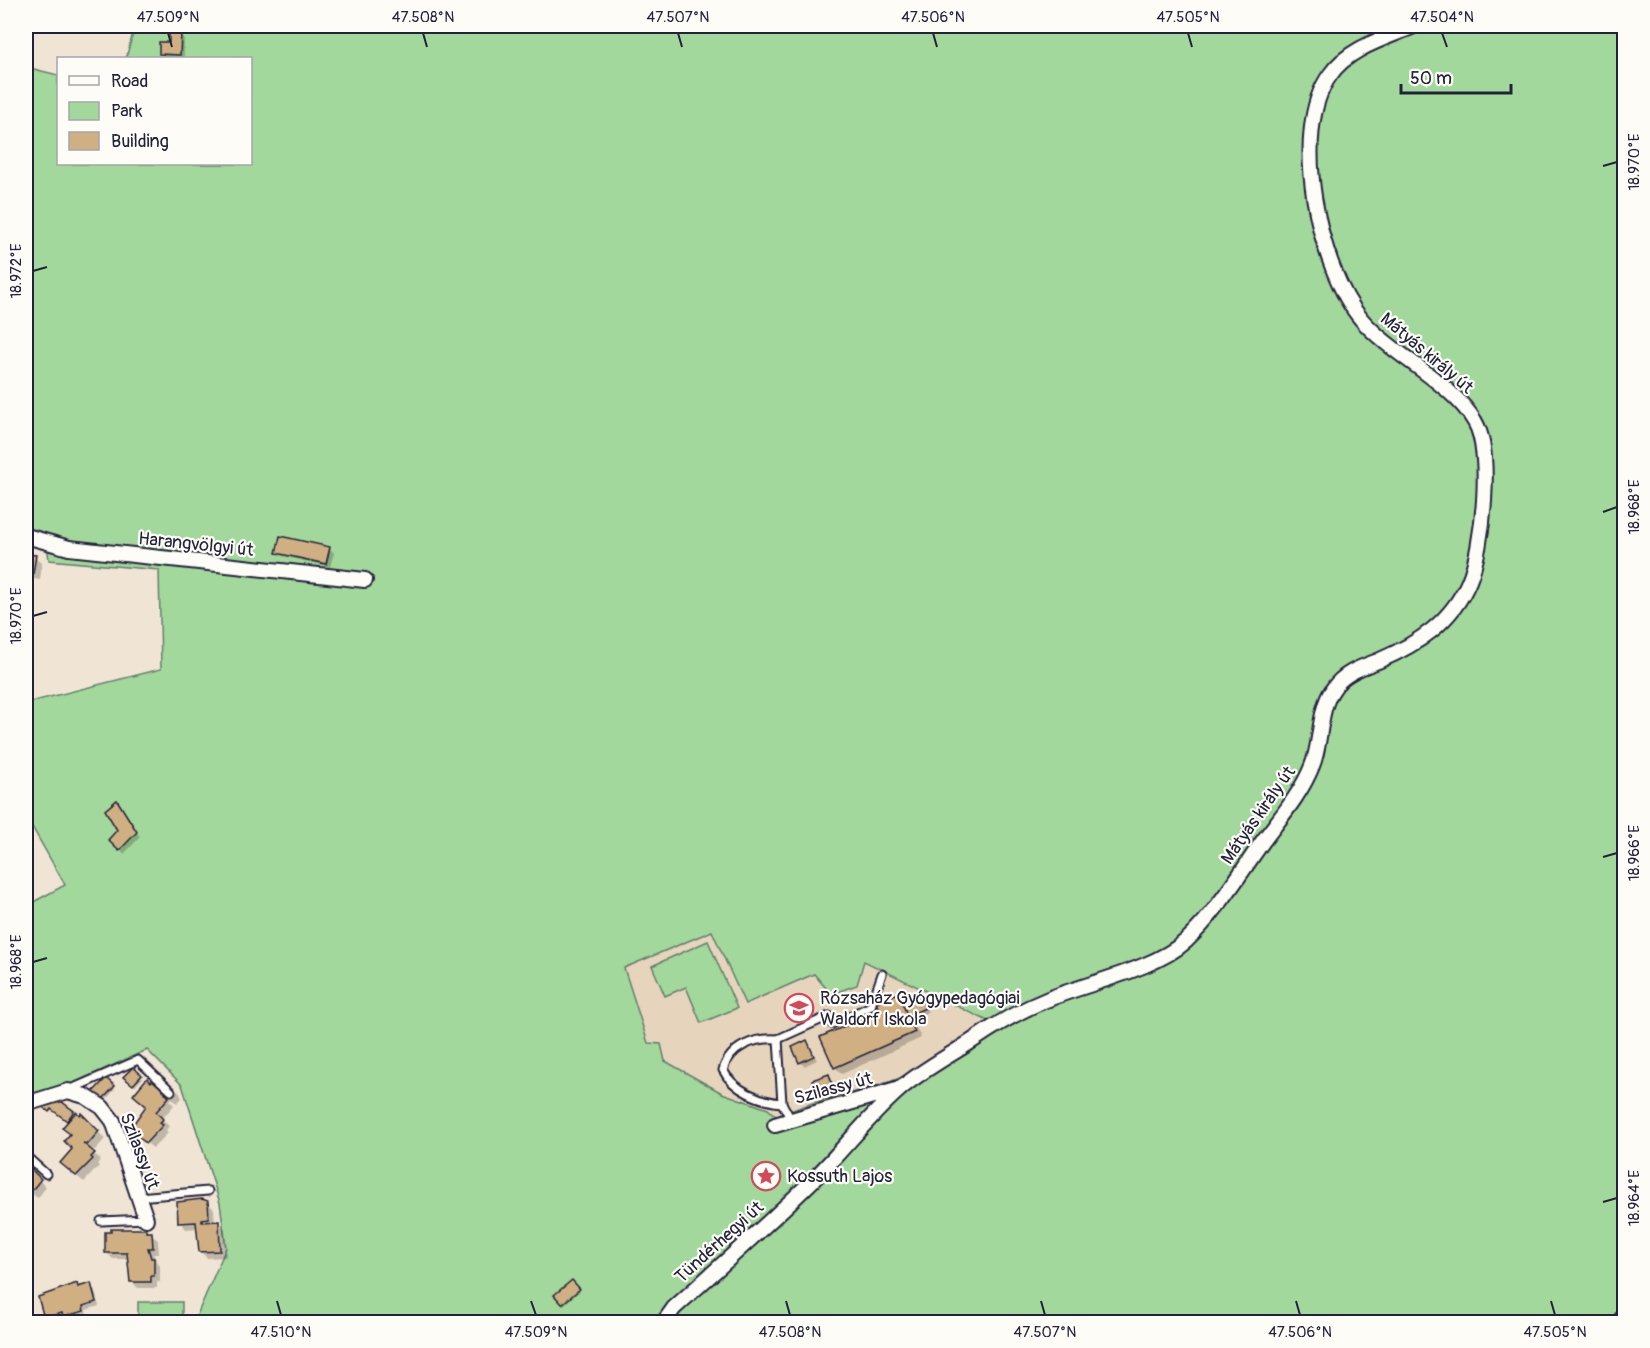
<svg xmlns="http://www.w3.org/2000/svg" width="1650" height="1348" font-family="Pangolin,sans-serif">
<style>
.built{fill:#e6d5bc}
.green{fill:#a3d89c;stroke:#627d6c;stroke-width:1.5;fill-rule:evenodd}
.shadow{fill:#0003}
.building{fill:#d0b083;stroke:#22223b;stroke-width:1.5}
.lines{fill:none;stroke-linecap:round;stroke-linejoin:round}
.lane-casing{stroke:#22223b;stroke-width:11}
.street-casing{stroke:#22223b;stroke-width:18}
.lane{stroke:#fdfcf7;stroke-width:7}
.street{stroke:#fdfcf7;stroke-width:14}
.ticks{fill:none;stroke:#22223b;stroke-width:2}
.labels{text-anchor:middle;stroke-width:4.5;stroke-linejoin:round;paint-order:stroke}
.street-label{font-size:18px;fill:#22223b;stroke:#fdfcf7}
.poi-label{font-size:18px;fill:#22223b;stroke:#fdfcf7;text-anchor:start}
.neatline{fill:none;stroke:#22223b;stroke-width:2}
.ticks-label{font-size:15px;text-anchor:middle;fill:#22223b}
</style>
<rect width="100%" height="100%" fill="#f0e5d4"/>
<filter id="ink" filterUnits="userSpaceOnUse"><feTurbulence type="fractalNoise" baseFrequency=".0167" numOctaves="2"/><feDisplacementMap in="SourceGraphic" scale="12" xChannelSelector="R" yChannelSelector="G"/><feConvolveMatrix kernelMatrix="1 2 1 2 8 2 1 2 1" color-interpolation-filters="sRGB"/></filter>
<g filter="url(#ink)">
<polygon class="built" points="712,930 864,961 988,1021 920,1068 902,1077 813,1103 777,1117 768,1109 722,1093 665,1061 648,1043 624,968"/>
<g class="green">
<path d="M135,26h1489v1296h-1430l32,-74 -6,-45 -38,-118 -35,-35 -121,54v-198l39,-21 -39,-69v-113l135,-34 -2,-99 -110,-10 -3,-24 -20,-6v-463l32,8v89h192v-106h-124zM712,931l33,73 69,-30 17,20 26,-9 7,-24 124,60c-28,19 -55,43 -86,56 -41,17 -85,20 -125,40l-9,-8 -46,-16 -57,-32 -4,-17 -13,-1 -24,-75z"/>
<polygon points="708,941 737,1008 701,1023 686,987 665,996 652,966"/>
<rect x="138" y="1302" width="44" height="20"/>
</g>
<g class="shadow">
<polygon points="180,35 184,39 184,58 165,58 160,54"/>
<polygon points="329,548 334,553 330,567 282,556 278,552"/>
<polygon points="26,551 28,556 35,557 42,563 40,580 26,578"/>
<polygon points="120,806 140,837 124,854 110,840 119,830"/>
<polygon points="898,995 904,1001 919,995 923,999 928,1012 912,1019 921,1038 842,1074 835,1067"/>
<polygon points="807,1042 817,1060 804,1066 800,1062"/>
<polygon points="133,1069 143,1078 135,1086 126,1077"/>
<polygon points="829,1076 838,1094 822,1099 818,1095"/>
<polygon points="106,1080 115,1089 105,1101 96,1092"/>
<polygon points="178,1090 182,1098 177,1103 172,1098 170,1101 174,1105 162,1119 169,1126 166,1130 168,1133 153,1148 138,1136 165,1092 171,1097"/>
<polygon points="46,1108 73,1112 80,1117 82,1115 105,1139 95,1150 87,1148 101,1160 97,1164 99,1166 84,1182 69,1170 74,1149 69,1122 54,1110 51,1112"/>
<polygon points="26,1168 46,1187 38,1198 32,1194 31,1207 26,1214"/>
<polygon points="184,1201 207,1202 214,1209 215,1223 219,1223 225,1229 226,1257 207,1258 200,1251 198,1228 186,1229 180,1222 179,1203"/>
<polygon points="146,1231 158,1240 159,1254 153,1254 160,1266 160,1282 157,1282 157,1288 138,1288 131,1281 129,1259 113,1259 106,1252 112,1233"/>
<polygon points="572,1282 580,1291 564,1305 556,1295"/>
<polygon points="76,1285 79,1288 90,1285 94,1289 99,1306 86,1310 87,1315 50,1321 45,1317"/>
</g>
<g class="building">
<polygon points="169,33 181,33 180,55 159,54 159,42 169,42"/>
<polygon points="280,536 330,547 326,564 276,553"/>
<polygon points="26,554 36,555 33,574 26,573"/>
<polygon points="117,800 137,832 119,851 108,840 117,830 105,810"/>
<polygon points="898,993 915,1032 834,1068 820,1037 880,1011 876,1003"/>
<polygon points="919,993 925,1008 908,1016 901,1001"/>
<polygon points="807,1040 814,1056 799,1063 792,1047"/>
<polygon points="133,1067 142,1075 133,1085 123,1077"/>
<polygon points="829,1074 834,1090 817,1096 812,1080"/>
<polygon points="106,1078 115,1086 102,1100 93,1092"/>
<polygon points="147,1078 151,1082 153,1080 166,1091 165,1093 169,1097 156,1112 163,1119 160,1123 163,1125 146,1143 129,1130 146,1106 133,1095"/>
<polygon points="51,1099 55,1102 58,1099 74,1111 67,1121 51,1109 49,1112 44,1108"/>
<polygon points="76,1112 80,1115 81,1113 99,1131 88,1144 83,1143 95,1153 91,1157 93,1159 76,1176 60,1163 72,1149 64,1141 70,1134 62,1128"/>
<polygon points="26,1164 41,1179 30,1193 26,1190"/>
<polygon points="202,1199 208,1201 209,1218 202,1219 202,1222 219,1221 220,1251 199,1252 196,1222 178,1223 177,1202"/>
<polygon points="111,1229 146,1229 146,1232 152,1232 153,1248 148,1248 151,1258 154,1258 154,1276 151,1276 151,1282 130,1282 127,1253 105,1253 105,1232 111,1232"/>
<polygon points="572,1280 580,1289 562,1304 554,1295"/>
<polygon points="77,1283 78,1287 91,1283 96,1302 83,1306 84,1311 63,1317 62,1313 44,1318 38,1297"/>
</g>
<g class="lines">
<g class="lane-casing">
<g id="lane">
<path d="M778,1039c-24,-2 -48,8 -55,31 10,20 37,31 59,33"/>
<polyline points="69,1090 138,1060 171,1091"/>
<polyline points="790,1118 782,1103 778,1039 829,1016 832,1024 871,1006 882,974"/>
<polyline points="26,1156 46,1174"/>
<polyline points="138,1197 208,1191"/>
<polyline points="101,1221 146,1219"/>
</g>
</g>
<g class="street-casing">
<g id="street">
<polyline points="26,536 69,548 365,580"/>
<polyline points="26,1104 68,1091 85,1096 102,1107 113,1121 146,1219"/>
<polyline points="775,1125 900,1088"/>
<path d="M664,1322l10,-14c47,-42 94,-84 139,-128 30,-30 56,-64 87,-91 22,-19 51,-34 75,-50 22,-15 46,-29 71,-39 40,-17 108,-30 140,-59 30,-28 53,-66 77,-100 17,-23 38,-47 49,-75 10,-23 6,-56 21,-77 10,-16 29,-22 45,-28 40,-17 74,-39 91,-80 14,-33 24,-129 6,-159 -22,-39 -83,-67 -113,-102 -43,-50 -73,-189 -32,-245 18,-27 56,-37 84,-49"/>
<polyline points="1620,1322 1624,1315"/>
</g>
</g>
<use href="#lane" class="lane"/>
<use href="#street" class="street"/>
</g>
</g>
<path class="ticks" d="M168,33l4,14M423,33l4,14M678,33l4,14M933,33l4,14M1188,33l4,14M1442,33l5,14M1603,166l14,-4M33,271l14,-4M1603,512l14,-5M33,616l14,-4M1603,857l14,-4M33,962l14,-4M1603,1202l14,-4M277,1301l4,14M531,1301l5,14M786,1301l4,14M1041,1301l4,14M1296,1301l4,14M1551,1301l4,14"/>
<defs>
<g id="school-ring" transform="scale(1.5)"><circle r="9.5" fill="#fdfcf7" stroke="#d1495b" stroke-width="1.5"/><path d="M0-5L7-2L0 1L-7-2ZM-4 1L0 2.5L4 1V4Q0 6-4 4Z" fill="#d1495b"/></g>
<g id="sight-ring" transform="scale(1.5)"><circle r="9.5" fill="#fdfcf7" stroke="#d1495b" stroke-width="1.5"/><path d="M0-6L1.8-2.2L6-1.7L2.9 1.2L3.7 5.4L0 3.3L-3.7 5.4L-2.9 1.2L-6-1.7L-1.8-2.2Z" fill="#d1495b"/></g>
</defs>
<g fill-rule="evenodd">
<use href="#school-ring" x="799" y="1008"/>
<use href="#sight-ring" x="766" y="1176"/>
</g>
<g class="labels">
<g class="street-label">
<text transform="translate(1427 353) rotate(40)" y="6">Mátyás király út</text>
<text transform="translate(196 544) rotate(6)" y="6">Harangvölgyi út</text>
<text transform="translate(1258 815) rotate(-55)" y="6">Mátyás király út</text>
<text transform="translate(833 1088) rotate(-15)" y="6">Szilassy út</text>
<text transform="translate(140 1151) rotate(69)" y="6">Szilassy út</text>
<text transform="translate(719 1242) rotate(-42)" y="6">Tündérhegyi út</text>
</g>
<g class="poi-label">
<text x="820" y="1004">Rózsaház Gyógypedagógiai<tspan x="820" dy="21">Waldorf Iskola</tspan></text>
<text x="787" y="1182">Kossuth Lajos</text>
</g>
</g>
<rect width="1650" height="1348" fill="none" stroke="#fdfcf7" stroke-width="66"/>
<rect x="57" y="57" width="195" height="108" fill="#fdfcf7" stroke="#a5a5ac" stroke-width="1.5"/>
<rect x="69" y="76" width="30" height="9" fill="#fdfcf7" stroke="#a5a5ac" stroke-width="1.5"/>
<text x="111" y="87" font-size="18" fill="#22223b">Road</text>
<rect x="69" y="102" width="30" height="18" fill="#a3d89c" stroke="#a5a5ac" stroke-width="1.5"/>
<text x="111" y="117" font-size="18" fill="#22223b">Park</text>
<rect x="69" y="132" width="30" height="18" fill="#d0b083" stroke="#a5a5ac" stroke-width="1.5"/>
<text x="111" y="147" font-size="18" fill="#22223b">Building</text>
<path d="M1401 84v9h110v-9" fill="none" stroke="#22223b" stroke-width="3"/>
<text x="1410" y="84" font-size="18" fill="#22223b" stroke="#fdfcf7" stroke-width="4.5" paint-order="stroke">50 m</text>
<rect x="33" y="33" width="1584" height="1282" class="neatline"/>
<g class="ticks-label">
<text x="168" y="22">47.509°N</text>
<text x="423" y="22">47.508°N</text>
<text x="678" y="22">47.507°N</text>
<text x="933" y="22">47.506°N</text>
<text x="1188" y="22">47.505°N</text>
<text x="1442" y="22">47.504°N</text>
<text transform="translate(1634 162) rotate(-90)" y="5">18.970°E</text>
<text transform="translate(16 271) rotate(-90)" y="5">18.972°E</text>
<text transform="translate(1634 507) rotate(-90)" y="5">18.968°E</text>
<text transform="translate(16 616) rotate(-90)" y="5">18.970°E</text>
<text transform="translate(1634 853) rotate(-90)" y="5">18.966°E</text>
<text transform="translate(16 962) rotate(-90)" y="5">18.968°E</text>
<text transform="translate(1634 1198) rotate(-90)" y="5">18.964°E</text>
<text x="281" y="1337">47.510°N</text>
<text x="536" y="1337">47.509°N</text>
<text x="790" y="1337">47.508°N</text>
<text x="1045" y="1337">47.507°N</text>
<text x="1300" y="1337">47.506°N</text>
<text x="1555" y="1337">47.505°N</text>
</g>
</svg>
